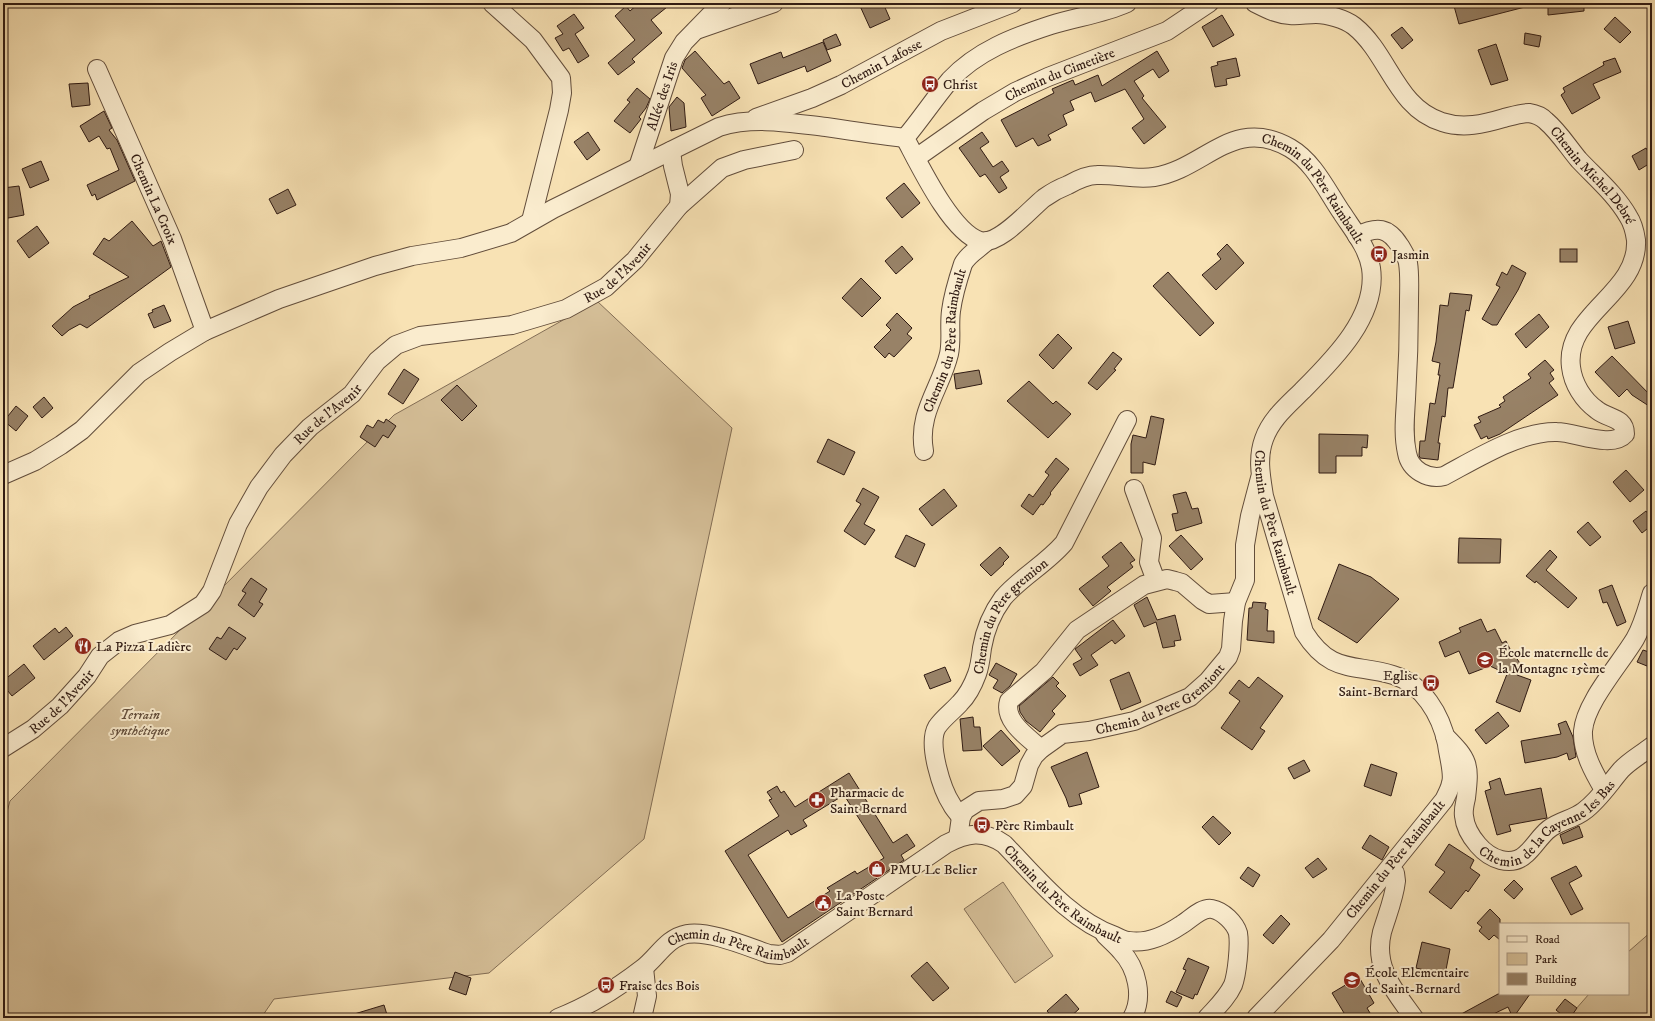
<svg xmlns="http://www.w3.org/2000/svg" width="1655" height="1021" font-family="'IM FELL DW Pica',serif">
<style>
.green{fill:#d6c099;stroke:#836e56}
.building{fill:#988267;stroke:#301b13;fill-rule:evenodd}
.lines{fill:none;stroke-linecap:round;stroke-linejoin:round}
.minor-casing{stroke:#624d3b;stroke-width:20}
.minor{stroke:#faecce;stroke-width:18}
.labels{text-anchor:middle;stroke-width:4;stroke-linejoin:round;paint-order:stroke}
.street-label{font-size:14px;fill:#301b13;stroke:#faecce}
.poi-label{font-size:14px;fill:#301b13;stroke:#faecce;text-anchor:start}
.park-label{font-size:14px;font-style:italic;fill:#624d3b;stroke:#faecce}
</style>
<rect width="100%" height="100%" fill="#f8e2b4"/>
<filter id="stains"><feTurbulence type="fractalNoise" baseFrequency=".005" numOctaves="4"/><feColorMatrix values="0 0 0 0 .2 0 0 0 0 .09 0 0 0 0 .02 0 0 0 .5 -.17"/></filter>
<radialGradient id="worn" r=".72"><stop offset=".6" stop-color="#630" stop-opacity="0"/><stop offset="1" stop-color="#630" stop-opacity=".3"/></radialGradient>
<g class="green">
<polygon points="597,301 732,428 644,839 489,973 274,999 261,1018 3,1018 3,826 10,801 394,415"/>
<polygon points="1003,882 1053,956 1015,983 964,909"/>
<polygon points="1652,931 1652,1018 1568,1018 1589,994 1628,994 1628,952"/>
</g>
<g class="building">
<polygon points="639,3 672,3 651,20 662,33 632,59 635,62 618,75 608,63 635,40 615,16 626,6 630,11"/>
<polygon points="868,3 883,3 890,19 870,28 860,6"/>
<polygon points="1467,3 1524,3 1525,7 1459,24 1454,6"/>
<polygon points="1548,3 1584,3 1584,11 1548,15"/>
<polygon points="574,14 584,28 575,34 589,56 578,63 569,48 563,51 555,38 563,34 557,26"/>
<polygon points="1222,15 1234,35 1213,47 1202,27"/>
<polygon points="1615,17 1631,32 1620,43 1604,29"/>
<polygon points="1402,27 1413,40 1402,49 1391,35"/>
<polygon points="1525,33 1541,36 1539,47 1524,44"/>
<polygon points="836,34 841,45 827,50 823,40"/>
<polygon points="823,42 831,61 807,72 805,66 758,84 750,64 781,52 783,58"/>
<polygon points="1496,44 1508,80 1491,85 1478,50"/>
<polygon points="695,51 724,84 729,81 740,98 712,116 701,98 706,95 682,68 685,60"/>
<polygon points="1157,51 1169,71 1159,78 1153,69 1134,81 1144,96 1142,98 1166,127 1144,144 1132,128 1144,119 1125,89 1095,102 1091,92 1070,101 1074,110 1063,115 1067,125 1048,135 1051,140 1038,146 1033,138 1016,147 1001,120 1054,93 1052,89 1073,80 1075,85 1098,75 1102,86"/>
<polygon points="1236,58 1240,76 1226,79 1227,85 1215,87 1211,67 1218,65 1217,62"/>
<polygon points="1615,58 1621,72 1593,84 1600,98 1572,114 1561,95 1565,92 1563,88 1604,65 1603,62"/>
<polygon points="88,83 90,105 72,107 69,84"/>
<polygon points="637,88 650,99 646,108 639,117 641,119 630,133 614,121 630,102 627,100"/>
<polygon points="677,97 684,103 686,127 671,131 669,107"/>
<polygon points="104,111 112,128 109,130 117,140 135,181 97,200 95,194 92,196 87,185 119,170 110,148 107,149 99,136 89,142 80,126"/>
<polygon points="588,132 600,150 587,160 574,142"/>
<polygon points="982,132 989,142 980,148 993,167 1002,161 1009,171 1000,177 1007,188 999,193 985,174 980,177 959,148"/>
<polygon points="1646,148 1652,158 1652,162 1639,170 1632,156"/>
<polygon points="41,161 49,180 30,188 22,169"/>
<polygon points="904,183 920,203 902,218 886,198"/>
<polygon points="19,186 24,215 3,219 3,188"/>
<polygon points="288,189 296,205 277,214 269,199"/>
<polygon points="132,221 153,246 161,241 171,267 87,328 80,324 69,330 62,336 52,326 73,307 90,298 89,296 129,277 93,254 104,238 109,241"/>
<polygon points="37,226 49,243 29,258 17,241"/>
<polygon points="1227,244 1244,263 1216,290 1202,275 1221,259 1217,254"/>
<polygon points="902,246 913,259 896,274 885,261"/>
<rect x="1560" y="249" width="17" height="13"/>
<polygon points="1512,265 1526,273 1518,290 1497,325 1492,325 1482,319 1500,287 1496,285 1502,272 1507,275"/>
<polygon points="1168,272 1214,323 1200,336 1153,286"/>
<polygon points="861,278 881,298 862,317 842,298"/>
<polygon points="1450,293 1472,295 1469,311 1466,310 1453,388 1448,388 1445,417 1442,416 1438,443 1440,443 1438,460 1420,458 1419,455 1420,441 1425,441 1430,403 1435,404 1440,375 1438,375 1440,363 1432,361 1436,342 1440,305 1448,306"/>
<polygon points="164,305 171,321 154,328 148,314 153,312 152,310"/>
<polygon points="897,313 912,328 907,334 912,338 894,357 889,353 885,358 874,347 891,330 886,325"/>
<polygon points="1539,314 1549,327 1526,348 1515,334"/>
<polygon points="1628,321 1635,343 1615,349 1608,327"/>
<polygon points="1058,334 1072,348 1053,369 1039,355"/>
<polygon points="1113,352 1122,359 1114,369 1116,370 1097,390 1088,383"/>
<polygon points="1612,356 1652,397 1652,408 1632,395 1627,389 1619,397 1595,372"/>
<polygon points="1545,360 1554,370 1550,373 1554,379 1549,383 1558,395 1500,434 1488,439 1487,436 1481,439 1474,425 1481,422 1478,417 1501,407 1499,405 1505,401 1503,397 1531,378 1528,374"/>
<polygon points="404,369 419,379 403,404 388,394"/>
<polygon points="979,370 982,384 956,389 954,374"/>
<polygon points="1029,381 1053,404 1056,401 1071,414 1048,438 1007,401"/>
<polygon points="457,385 477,406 462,421 441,400"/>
<polygon points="44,397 53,408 42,418 33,407"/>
<polygon points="16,406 28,416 16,431 4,421"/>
<polygon points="1151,416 1164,419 1155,465 1143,462 1143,473 1131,473 1131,444 1133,435 1146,438"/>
<polygon points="386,419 396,426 388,438 383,435 375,447 360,437 367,425 373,428 378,420 384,423"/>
<polygon points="1319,434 1368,435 1367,448 1362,447 1362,456 1336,456 1336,473 1319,473"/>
<polygon points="828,439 855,452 844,475 817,462"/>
<polygon points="1056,458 1069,469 1050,493 1051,494 1043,505 1041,504 1033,515 1021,506 1029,494 1033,497 1049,475 1045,472"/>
<polygon points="1626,470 1644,490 1630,502 1613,482"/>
<polygon points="863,488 879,497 864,524 875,530 865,545 844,531 861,504 856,501"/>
<polygon points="944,489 957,506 932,526 919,509"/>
<polygon points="1186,492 1192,509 1198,508 1202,523 1176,531 1172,514 1178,513 1173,495"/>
<polygon points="1646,511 1652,519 1652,525 1642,533 1633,521"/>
<polygon points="1588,522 1601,537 1590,546 1577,532"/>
<polygon points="906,535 925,544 915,567 895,557"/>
<polygon points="1181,535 1203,559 1191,570 1169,546"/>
<polygon points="1459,538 1501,539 1500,563 1458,563"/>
<polygon points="1121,542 1135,560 1130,563 1133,567 1107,587 1111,591 1093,606 1079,589 1109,566 1102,557"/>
<polygon points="1000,547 1009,557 1003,563 1004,564 991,576 980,565"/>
<polygon points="1550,550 1557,557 1546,570 1577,598 1568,608 1536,581 1535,583 1526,576"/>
<polygon points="1339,564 1371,577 1399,599 1357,643 1318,619"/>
<polygon points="251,578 267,589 259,602 263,604 254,617 238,605 246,593 242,591"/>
<polygon points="1612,585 1626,622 1617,626 1607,602 1603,603 1599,590"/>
<polygon points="1147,597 1157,620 1175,615 1181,640 1174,641 1175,646 1163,648 1156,622 1144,627 1134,605"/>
<polygon points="1253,602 1266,603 1265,609 1268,610 1267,631 1274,631 1274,643 1247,640 1249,608 1252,608"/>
<polygon points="1481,619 1487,632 1495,629 1502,643 1506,641 1513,655 1514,654 1521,665 1517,675 1531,680 1520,712 1496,702 1507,674 1490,666 1469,674 1459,651 1445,657 1439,642 1461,632 1459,628"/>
<polygon points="1113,620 1125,636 1115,644 1112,640 1091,655 1098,665 1080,676 1073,664 1082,659 1075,649"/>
<polygon points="66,627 73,636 44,660 33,646 55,628 59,633"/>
<polygon points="229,627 246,638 237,650 234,648 226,660 209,649 217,637 221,639"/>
<polygon points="1643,650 1652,653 1652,668 1637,662"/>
<polygon points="996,663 1017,674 1010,686 1002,693 993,688 998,680 989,675"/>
<polygon points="24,664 35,678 12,696 3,685 3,681"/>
<polygon points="945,667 951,681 930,689 924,675"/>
<polygon points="1129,672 1141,702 1121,710 1110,680"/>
<polygon points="1053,677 1059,683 1056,686 1066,696 1052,711 1055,714 1040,732 1026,721 1020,712 1019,706"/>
<polygon points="1258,677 1283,696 1260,728 1265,731 1252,750 1221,728 1240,701 1229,693 1239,680 1249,688"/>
<polygon points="1498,712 1509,726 1486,744 1475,730"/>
<polygon points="973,717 974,727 980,727 982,750 963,751 960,719"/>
<polygon points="1566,721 1573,737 1576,757 1569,760 1567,753 1557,757 1525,763 1521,741 1561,734 1558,724"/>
<polygon points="1001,730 1020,751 1002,766 983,746"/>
<polygon points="1087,752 1099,787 1079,794 1082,804 1069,807 1066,798 1051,767"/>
<polygon points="1304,760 1310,771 1294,779 1288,768"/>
<polygon points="1371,764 1397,773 1391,796 1364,786"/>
<path d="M849,773l44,70 14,-9 8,12 -14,9 3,5 -122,82 -57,-91 54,-35 -10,-16 3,-1 -5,-7 10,-6 4,7 3,-2 11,16zM844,795l40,63 -27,16 -2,-3 -28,17 3,3 -42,27 -40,-63 40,-25 3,5 16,-9 -4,-6z"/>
<polygon points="1500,778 1505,795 1541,788 1547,818 1509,825 1511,831 1497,835 1485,791 1491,789 1489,782"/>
<polygon points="1213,816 1231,833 1219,845 1202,827"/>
<polygon points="1579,826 1583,837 1563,844 1560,835"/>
<polygon points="1370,835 1389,847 1382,860 1362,848"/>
<polygon points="1449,844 1474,860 1470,868 1480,875 1468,892 1466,890 1451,909 1429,892 1445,872 1435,865"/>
<polygon points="1318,858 1327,869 1313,878 1305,868"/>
<polygon points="1576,866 1582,876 1569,883 1583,909 1571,915 1551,878"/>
<polygon points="1248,867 1260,875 1253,887 1240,878"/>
<polygon points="1514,880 1523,889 1514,899 1504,890"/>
<polygon points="1490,909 1500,919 1500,940 1494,935 1489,940 1479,931 1482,927 1477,923"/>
<polygon points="1281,915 1290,924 1273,944 1263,935"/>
<polygon points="1422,942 1450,949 1445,975 1416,968"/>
<polygon points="1188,958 1209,967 1197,995 1195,994 1193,999 1176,992 1186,970 1183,969"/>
<polygon points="927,962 949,988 933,1001 911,976"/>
<polygon points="455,972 471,978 466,995 449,989"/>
<polygon points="1359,977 1374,1003 1367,1008 1373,1018 1347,1018 1332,993"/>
<polygon points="1171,991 1182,997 1177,1007 1166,1002"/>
<polygon points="1066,994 1079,1009 1069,1018 1053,1018 1047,1011"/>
<polygon points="1498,994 1530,994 1513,1018 1508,1007 1485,1018 1454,1018"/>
<polygon points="1565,999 1577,1008 1570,1018 1566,1018 1556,1010"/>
<polygon points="384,1005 388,1018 351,1018 351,1015"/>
</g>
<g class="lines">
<g class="minor-casing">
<g id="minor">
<polyline points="492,3 533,40 561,78 562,93 559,110 531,221"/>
<path id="s1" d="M1127,3c-24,11 -51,14 -76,22 -37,12 -74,26 -101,55 -16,19 -29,39 -45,58 14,26 46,94 75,103 19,5 50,-32 64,-43 7,-5 16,-10 24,-13 7,-4 20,-10 29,-10 19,-1 38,5 57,2 51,-8 79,-62 136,-29 24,14 37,43 52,65 11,17 26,35 29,55 7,48 -38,92 -69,123 -15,15 -31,28 -38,48 -7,19 -3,38 0,57l40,136c27,43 50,31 89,43 30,9 48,40 54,69 1,10 7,30 4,39 -1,6 -4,11 -7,17l-113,140 -75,78"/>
<path id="s2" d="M1255,3c12,6 21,11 35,12 8,1 17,-1 26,-1 11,0 29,5 38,12 35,28 42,82 88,96 21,7 42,2 62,-4 8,-2 17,-5 25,-5 7,1 12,3 17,8 13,11 22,26 33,39 17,18 37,35 49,56 4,6 7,17 8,24 3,54 -72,74 -65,127 2,17 12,33 26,43 11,9 28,7 28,24 -13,15 -50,-2 -68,-2 -37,-1 -81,27 -113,44 -16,4 -34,-6 -37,-23 -4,-18 -2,-36 -1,-54 2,-32 3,-65 3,-97 0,-13 1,-27 -1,-39 -1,-6 -5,-12 -8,-17 -12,-19 -23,-20 -43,-10"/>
<polyline points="699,29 774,3"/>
<path id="s3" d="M97,69l75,170 33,92"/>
<path id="s4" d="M756,118l56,-20 29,-13 100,-54 72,-28"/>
<path id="s5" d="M916,158l67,-47 32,-19 33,-15 119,-46 42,-28"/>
<path id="s6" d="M638,167l36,-109 10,-16 38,-39"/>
<polyline points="679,206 722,168 744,160 794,150"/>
<path id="s7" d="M924,451c-7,-38 17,-63 25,-97 3,-14 0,-28 2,-43 2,-16 7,-32 12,-47 5,-10 16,-15 24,-23"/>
<path d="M3,475l32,-14 26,-16 21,-15 57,-57 31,-21 35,-21 74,-32 96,-33 37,-10 49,-8 50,-15 42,-24 166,-82c35,-11 72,-4 107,0 26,4 53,8 79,11"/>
<polyline points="1134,489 1152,538 1149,562 1156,581"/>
<path id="s8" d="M1445,736c24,24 25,28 21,62 -1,5 -3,12 -2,18 1,11 7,21 14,29 12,14 33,23 48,9 9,-8 14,-18 23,-25 10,-8 25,-10 35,-18 15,-11 25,-27 37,-41 8,-9 21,-16 31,-24"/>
<path id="s9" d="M3,748l30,-19 27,-23 27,-30 13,-20 19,-15 16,-7 35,-9 33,-21 9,-13 26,-67 21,-37 24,-32 27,-28 42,-33 25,-33 19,-16 24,-9 92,-11 54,-16 40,-22 29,-27 44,-54 1,-12 -7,-28 -2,-15"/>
<path d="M1041,749c-13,-12 -38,-28 -32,-48l35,-30 33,-41 67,-45 23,-6 8,2 7,2 20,17 7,4 27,-2"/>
<path d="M1604,790c-10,-17 -22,-38 -21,-59 2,-28 37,-67 52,-92 8,-14 12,-30 17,-46"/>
<path id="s10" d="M961,817c-3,-4 -7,-8 -9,-12 -10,-15 -25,-61 -15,-78 6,-9 16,-16 23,-24 8,-8 13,-18 17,-29 3,-8 4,-18 5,-26 3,-18 10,-35 21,-50 18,-21 43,-34 61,-55l63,-123"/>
<path id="s11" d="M958,838l3,-21 4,-7 14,-9 24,-2 12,-4 8,-9 6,-21 5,-9 7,-7 21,-15 27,-3 45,-10 56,-24 18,-16 20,-24 3,-8 2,-28 3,-19 9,-22v-35l5,-29 10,-38"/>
<path d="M1390,869l5,4 1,8c-2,18 -9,34 -14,51 -9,36 13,59 32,86"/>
<path d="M1105,935c5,5 11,10 16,16 16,17 23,46 11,67"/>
<path id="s12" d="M558,1018c31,-12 58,-29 84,-49 16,-12 24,-31 45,-35 22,-4 61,13 82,20l11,1 7,-2 159,-109c21,-11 37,-14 58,0 33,34 66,76 111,92 4,2 10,5 14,5 18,3 37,-6 52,-16 9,-5 20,-18 31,-16 11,2 23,14 26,24 2,12 -1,41 -5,52 -6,13 -16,22 -26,33"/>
<polyline points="642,1018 647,996 644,968"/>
</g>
</g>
<use href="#minor" class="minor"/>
</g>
<defs>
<g id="bus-disc" transform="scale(0.9)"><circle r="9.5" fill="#8f2418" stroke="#faecce"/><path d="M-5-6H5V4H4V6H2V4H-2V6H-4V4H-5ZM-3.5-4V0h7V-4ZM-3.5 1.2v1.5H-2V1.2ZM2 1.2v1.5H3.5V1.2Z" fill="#fff"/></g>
<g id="restaurant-disc" transform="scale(0.9)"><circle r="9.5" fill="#8f2418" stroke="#faecce"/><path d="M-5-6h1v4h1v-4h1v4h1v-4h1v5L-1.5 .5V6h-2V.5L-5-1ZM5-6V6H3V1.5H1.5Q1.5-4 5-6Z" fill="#fff"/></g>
<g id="school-disc" transform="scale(0.9)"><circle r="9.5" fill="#8f2418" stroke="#faecce"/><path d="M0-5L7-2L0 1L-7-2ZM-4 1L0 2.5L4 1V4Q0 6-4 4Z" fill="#fff"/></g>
<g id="pharmacy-disc" transform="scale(0.9)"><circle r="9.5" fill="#8f2418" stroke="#faecce"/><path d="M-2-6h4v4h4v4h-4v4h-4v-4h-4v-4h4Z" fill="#fff"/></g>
<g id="shop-disc" transform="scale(0.9)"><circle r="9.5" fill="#8f2418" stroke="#faecce"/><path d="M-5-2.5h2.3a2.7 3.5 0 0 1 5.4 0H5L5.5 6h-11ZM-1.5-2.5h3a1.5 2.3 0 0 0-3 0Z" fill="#fff"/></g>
<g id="civic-disc" transform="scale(0.9)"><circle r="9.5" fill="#8f2418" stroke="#faecce"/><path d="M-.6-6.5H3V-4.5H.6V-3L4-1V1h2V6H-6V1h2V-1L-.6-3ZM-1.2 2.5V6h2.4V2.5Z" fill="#fff"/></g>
</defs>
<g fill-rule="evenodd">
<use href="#bus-disc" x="930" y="84"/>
<use href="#bus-disc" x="1379" y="254"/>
<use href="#restaurant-disc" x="83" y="646"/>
<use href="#school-disc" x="1485" y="660"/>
<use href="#bus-disc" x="1431" y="683"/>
<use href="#pharmacy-disc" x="817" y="800"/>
<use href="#bus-disc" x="982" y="825"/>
<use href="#shop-disc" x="877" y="869"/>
<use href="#civic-disc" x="823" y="903"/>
<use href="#school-disc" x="1352" y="980"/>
<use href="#bus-disc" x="606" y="985"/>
</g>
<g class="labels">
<g class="street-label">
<text dy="5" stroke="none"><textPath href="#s4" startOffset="137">Chemin Lafosse</textPath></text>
<text dy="5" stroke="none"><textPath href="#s5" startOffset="167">Chemin du Cimetière</textPath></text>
<text dy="5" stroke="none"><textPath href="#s6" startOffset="75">Allée des Iris</textPath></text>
<text dy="5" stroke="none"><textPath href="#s2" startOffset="416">Chemin Michel Debré</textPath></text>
<text dy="5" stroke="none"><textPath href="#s1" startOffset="784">Chemin du Père Raimbault</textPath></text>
<text dy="5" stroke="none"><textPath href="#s3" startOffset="142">Chemin La Croix</textPath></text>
<text dy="5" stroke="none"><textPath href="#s9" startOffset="819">Rue de l'Avenir</textPath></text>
<text dy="5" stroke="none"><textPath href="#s7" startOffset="114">Chemin du Père Raimbault</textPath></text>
<text dy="5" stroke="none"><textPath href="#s9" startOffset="483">Rue de l'Avenir</textPath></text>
<text dy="5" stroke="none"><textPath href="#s1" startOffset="1180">Chemin du Père Raimbault</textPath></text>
<text dy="5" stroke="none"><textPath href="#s10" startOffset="233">Chemin du Père gremion</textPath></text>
<text dy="5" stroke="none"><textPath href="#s11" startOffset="269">Chemin du Pere Gremiont</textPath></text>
<text dy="5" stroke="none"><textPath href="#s9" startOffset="75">Rue de l'Avenir</textPath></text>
<text dy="5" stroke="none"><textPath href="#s8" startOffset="207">Chemin de la Cayenne les Bas</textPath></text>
<text transform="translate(1395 859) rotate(-51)" y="5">Chemin du Père Raimbault</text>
<text dy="5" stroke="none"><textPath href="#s12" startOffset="592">Chemin du Père Raimbault</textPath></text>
<text dy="5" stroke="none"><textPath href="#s12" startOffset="209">Chemin du Père Raimbault</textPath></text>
</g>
<g class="poi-label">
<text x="943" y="89">Christ</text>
<text x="1392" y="259">Jasmin</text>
<text x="96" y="651">La Pizza Ladière</text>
<text x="1498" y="657">École maternelle de<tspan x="1498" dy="16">la Montagne 15ème</tspan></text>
<text x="1418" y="680" text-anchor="end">Eglise<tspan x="1418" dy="16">Saint-Bernard</tspan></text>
<text x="830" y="797">Pharmacie de<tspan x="830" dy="16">Saint Bernard</tspan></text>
<text x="995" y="830">Père Rimbault</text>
<text x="890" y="874">PMU Le Belier</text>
<text x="836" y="900">La Poste<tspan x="836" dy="16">Saint Bernard</tspan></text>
<text x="1365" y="977">École Elementaire<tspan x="1365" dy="16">de Saint-Bernard</tspan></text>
<text x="619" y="990">Fraise des Bois</text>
</g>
<g class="park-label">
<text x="140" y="719">Terrain<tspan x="140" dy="16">synthétique</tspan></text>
</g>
</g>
<rect width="1655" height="1021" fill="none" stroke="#f8e2b4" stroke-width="16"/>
<rect x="4" y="4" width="1647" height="1013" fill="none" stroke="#301b13" stroke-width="2"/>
<rect x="8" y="8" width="1639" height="1005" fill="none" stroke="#301b13"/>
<rect x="1499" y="923" width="130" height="72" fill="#faecce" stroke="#a99883"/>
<rect x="1507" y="936" width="20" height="6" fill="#faecce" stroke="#a99883"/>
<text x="1535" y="943" font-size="12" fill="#301b13">Road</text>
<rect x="1507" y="953" width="20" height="12" fill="#d6c099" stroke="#a99883"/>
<text x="1535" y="963" font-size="12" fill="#301b13">Park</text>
<rect x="1507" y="973" width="20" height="12" fill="#988267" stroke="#a99883"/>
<text x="1535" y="983" font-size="12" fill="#301b13">Building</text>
<rect width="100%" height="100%" filter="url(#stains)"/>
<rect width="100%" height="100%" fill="url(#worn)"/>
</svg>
